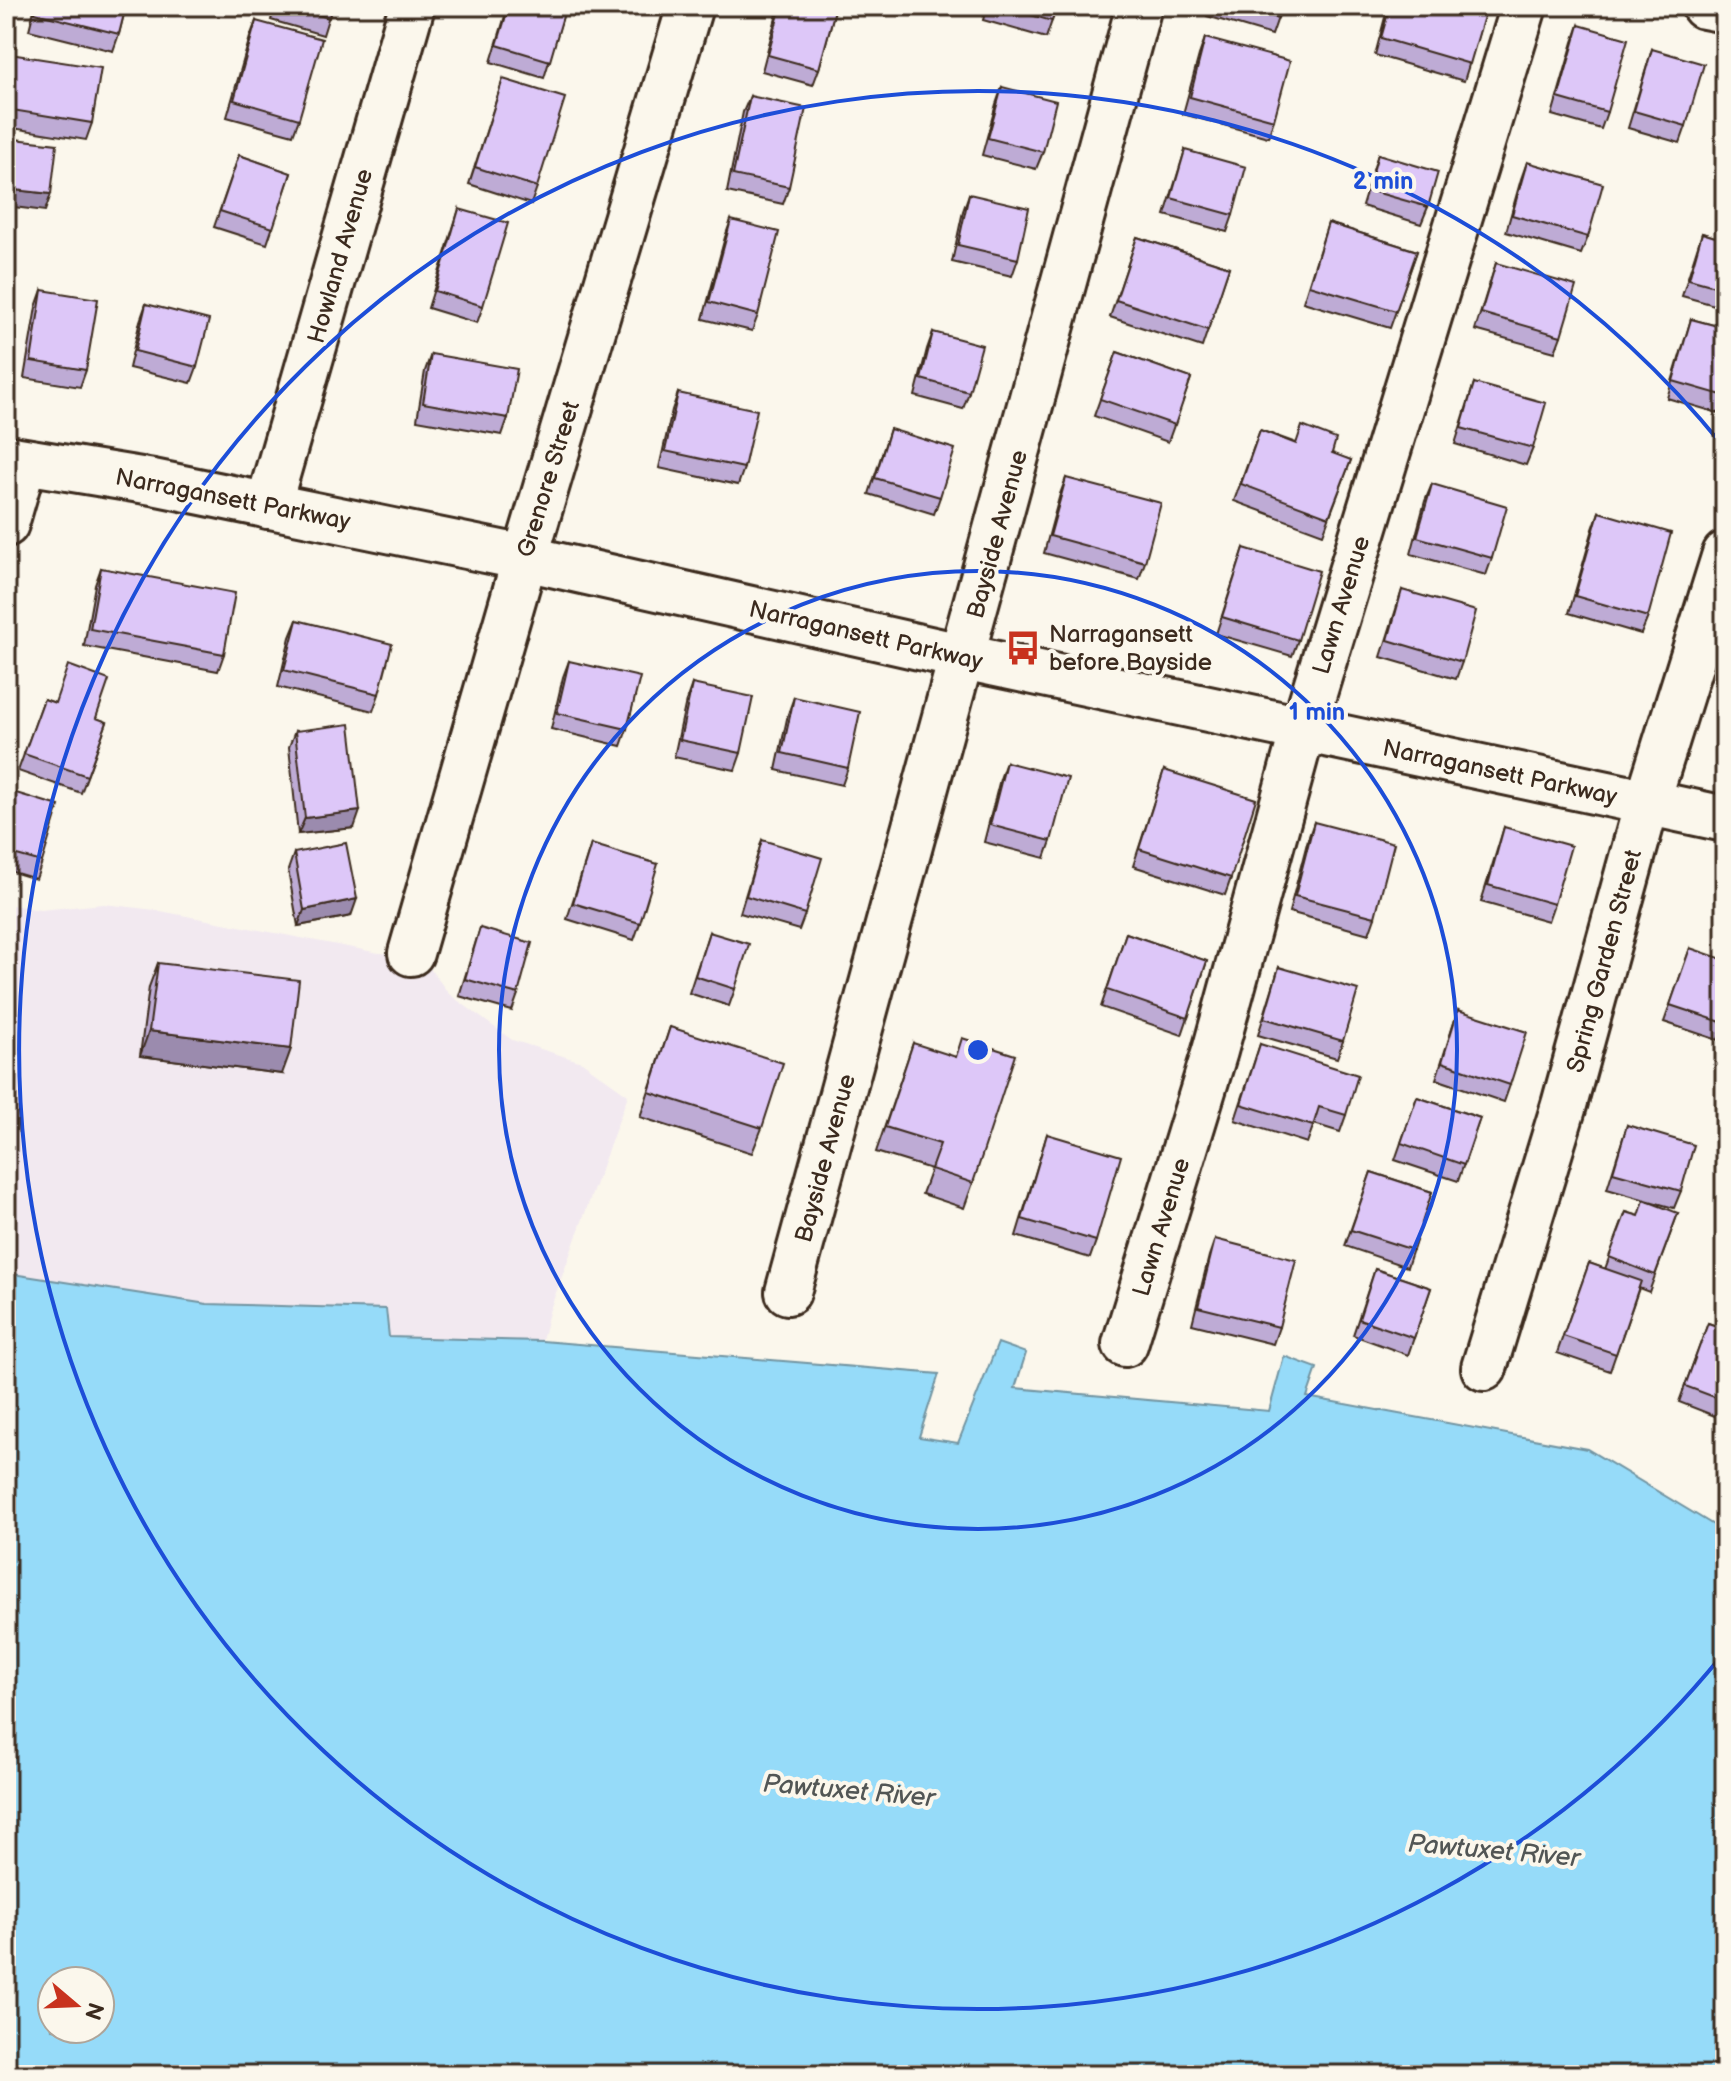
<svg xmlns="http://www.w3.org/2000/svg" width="1731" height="2081" font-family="'Balsamiq Sans',sans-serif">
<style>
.built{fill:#f2e9f0}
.water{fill:#96dbf9;stroke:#7294a1;stroke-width:2;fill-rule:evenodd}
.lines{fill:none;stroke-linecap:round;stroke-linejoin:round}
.minor-casing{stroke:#3b2a1e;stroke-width:50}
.tertiary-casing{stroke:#3b2a1e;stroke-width:50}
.minor{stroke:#fbf7ec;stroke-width:44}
.tertiary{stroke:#fbf7ec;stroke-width:44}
.wall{fill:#beabd5;stroke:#3b2a1e;stroke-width:2}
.shaded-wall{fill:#9b8bae;stroke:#3b2a1e;stroke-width:2}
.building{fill:#ddc7f8;stroke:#3b2a1e;stroke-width:2}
.ring{fill:none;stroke:#1d4ed8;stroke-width:4}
.labels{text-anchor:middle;stroke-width:8;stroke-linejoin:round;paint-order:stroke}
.street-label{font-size:24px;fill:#3b2a1e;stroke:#fbf7ec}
.poi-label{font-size:24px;fill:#3b2a1e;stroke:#fbf7ec;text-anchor:start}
.water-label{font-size:26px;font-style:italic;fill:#525655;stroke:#fbf7ec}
.centre{fill:#1d4ed8;stroke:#fbf7ec;stroke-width:4}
.ring-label{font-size:24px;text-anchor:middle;font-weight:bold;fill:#1d4ed8;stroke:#fbf7ec;stroke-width:8;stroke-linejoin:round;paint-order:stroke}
</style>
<rect width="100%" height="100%" fill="#fbf7ec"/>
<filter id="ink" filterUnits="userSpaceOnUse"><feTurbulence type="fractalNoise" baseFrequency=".0125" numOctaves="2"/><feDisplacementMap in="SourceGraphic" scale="16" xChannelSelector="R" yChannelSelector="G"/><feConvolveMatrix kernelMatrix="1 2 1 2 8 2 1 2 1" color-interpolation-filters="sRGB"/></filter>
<g filter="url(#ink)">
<polygon class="built" points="6,904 40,910 104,904 155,910 379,953 420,955 449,994 512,1040 582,1062 628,1095 549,1312 542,1341 389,1337 386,1309 207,1304 6,1273"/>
<path class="water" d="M6,1273l201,31 179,5 3,28 153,4 397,33 -20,63 39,6 40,-100 28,10 -11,35 254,23 15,-55 33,12 -10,29 280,52 138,83v543h-1719zM52,1981h48v48h-48z"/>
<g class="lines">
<g class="minor-casing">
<g id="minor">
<polyline points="268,506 412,6"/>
<polyline points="6,524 24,462"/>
<polyline points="411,953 525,558 690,6"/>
<polyline points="788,1292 1139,6"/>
<polyline points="1125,1344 1215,1051 1303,729 1524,6"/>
<polyline points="1484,1368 1564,1105 1647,803 1725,554"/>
</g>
</g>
<g class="tertiary-casing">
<g id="tertiary">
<polyline points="1704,6 1725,10"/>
<polyline points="6,458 153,482 525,558 964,657 1725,819"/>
</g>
</g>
<use href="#minor" class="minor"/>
<use href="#tertiary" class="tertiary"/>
</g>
<g class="wall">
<polygon points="35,6 126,6 119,34 113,51 29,30"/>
<polygon points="275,6 332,6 323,35 271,20"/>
<polygon points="508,6 566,6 544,78 491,62"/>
<polygon points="779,6 836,6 819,69 813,85 762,71"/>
<polygon points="987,6 1057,6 1046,38 983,20"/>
<polygon points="1210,6 1282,6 1272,35 1207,16"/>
<polygon points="1388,6 1487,6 1464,81 1375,55"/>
<polygon points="256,21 299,119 293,135 227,117 250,37"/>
<polygon points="1579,25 1607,112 1601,129 1552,115 1573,42"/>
<polygon points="1205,38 1274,120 1268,137 1183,114 1199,55"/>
<polygon points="1652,49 1686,126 1680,143 1628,128"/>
<polygon points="10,54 92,123 86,140 6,127 6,64"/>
<polygon points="503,79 537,187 531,204 469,184"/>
<polygon points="1002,87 1043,152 1036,169 982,155 996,104"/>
<polygon points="750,96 789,187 783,204 727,192 743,112"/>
<polygon points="1185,150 1233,215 1227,232 1165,215"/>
<polygon points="1378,154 1428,207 1421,224 1362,206"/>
<polygon points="239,155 291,173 267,244 214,227"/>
<polygon points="1527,162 1588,237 1581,254 1506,232 1521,179"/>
<polygon points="969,194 1018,259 1012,276 952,262 963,211"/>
<polygon points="459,209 483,306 477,323 428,308"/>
<polygon points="731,220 758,315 752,331 703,319 725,237"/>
<polygon points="1328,223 1417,251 1390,328 1303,302"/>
<polygon points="1702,233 1725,240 1725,308 1682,296"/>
<polygon points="1137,237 1229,267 1202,347 1110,317"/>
<polygon points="1496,263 1561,336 1555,352 1475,330"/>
<polygon points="42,290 86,370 80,387 24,378 36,307"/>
<polygon points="146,304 197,367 191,383 129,368 140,321"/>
<polygon points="1691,319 1725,328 1725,415 1667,398"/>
<polygon points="933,332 969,392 963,409 915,396 927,349"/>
<polygon points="1117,352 1191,378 1168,442 1094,416"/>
<polygon points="431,354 508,418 502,435 417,420 425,371"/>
<polygon points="1474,383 1533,448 1526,465 1455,444"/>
<polygon points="678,393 744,468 738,485 659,468 672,410"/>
<polygon points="890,429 940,497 934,514 869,494"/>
<polygon points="1260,430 1296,443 1351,460 1323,534 1234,501"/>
<polygon points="1066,478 1145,562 1139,579 1044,553 1060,494"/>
<polygon points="1432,484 1492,558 1486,575 1411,554 1425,501"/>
<polygon points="1599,512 1648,617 1641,634 1569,613 1593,529"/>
<polygon points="1244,548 1298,640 1292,656 1216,634"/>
<polygon points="101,568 224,654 218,671 84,646 95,585"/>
<polygon points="1402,590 1462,662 1456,679 1381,657"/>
<polygon points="297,620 379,694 373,711 278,687 290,637"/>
<polygon points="569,661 627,729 621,746 551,729 563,677"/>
<polygon points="692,684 741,753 735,770 674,757 686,701"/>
<polygon points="794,697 848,768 842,785 776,770 788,714"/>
<polygon points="44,699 107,722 81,793 18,771"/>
<polygon points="295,731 354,828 298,834 289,747"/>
<polygon points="1006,762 1051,841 1045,858 984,842 1000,779"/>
<polygon points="1164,770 1231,878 1225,895 1133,866"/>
<polygon points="6,792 42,862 36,879 6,870"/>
<polygon points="1314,822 1375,917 1369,934 1289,912 1308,839"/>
<polygon points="1504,827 1554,904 1548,921 1481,902"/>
<polygon points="762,840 805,914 799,930 740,913"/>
<polygon points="591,844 640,923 634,940 567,919"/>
<polygon points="294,853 351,916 298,926 288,870"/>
<polygon points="480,928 518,994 512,1011 459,996"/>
<polygon points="709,932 735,989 729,1006 689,993"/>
<polygon points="1126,933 1207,961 1182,1035 1101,1007"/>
<polygon points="1690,948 1725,1019 1718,1040 1664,1022"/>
<polygon points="158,963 282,1074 140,1056 149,987"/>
<polygon points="1279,967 1343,1041 1337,1058 1258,1035"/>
<polygon points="1458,1010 1510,1085 1504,1102 1436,1079"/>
<polygon points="670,1027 762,1128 752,1153 640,1117"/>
<polygon points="913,1043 973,1183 964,1208 922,1194 931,1169 876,1152"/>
<polygon points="1260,1044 1346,1115 1340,1132 1314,1124 1307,1143 1235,1120"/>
<polygon points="1417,1097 1480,1118 1458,1181 1395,1160"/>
<polygon points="1627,1125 1681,1191 1674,1208 1607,1189"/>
<polygon points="1047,1134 1096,1241 1090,1258 1016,1236"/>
<polygon points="1371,1172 1432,1192 1407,1267 1345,1246"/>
<polygon points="1626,1212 1639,1216 1678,1213 1649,1292 1639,1288 1610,1371 1557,1353 1589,1263 1605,1269"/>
<polygon points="1215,1239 1279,1327 1273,1344 1192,1324 1209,1256"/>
<polygon points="1375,1269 1431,1288 1408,1355 1353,1335"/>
<polygon points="1708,1323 1725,1329 1725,1420 1679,1402"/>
</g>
<g class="shaded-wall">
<polygon points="6,189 51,194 45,211 6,206"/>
<polygon points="360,811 354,828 298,834 305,818"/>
<polygon points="357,899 351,916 298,926 304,910"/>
<polygon points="149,1031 291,1049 282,1074 140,1056"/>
</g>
<g class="building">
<polygon points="37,6 126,6 119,34 35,13"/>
<polygon points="287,6 332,6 329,18"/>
<polygon points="509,6 566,6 550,61 497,45"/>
<polygon points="781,6 836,6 819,69 768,55"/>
<polygon points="999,6 1057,6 1052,21"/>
<polygon points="1236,6 1282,6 1278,18"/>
<polygon points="1390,6 1487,6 1470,64 1381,38"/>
<polygon points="256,21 322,39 299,119 234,100"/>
<polygon points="1579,25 1628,39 1607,112 1558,98"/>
<polygon points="1205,38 1290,61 1274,120 1190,97"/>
<polygon points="1652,49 1704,64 1686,126 1634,111"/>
<polygon points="10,54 101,68 92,123 6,109 6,78"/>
<polygon points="503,79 565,98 537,187 475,167"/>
<polygon points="1002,87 1056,101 1043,152 988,138"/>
<polygon points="750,96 806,108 789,187 733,175"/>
<polygon points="6,138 57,144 51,194 6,189"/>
<polygon points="1185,150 1246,167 1233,215 1171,198"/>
<polygon points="1378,154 1438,172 1428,207 1368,190"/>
<polygon points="239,155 291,173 273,228 220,211"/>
<polygon points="1527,162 1603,184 1588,237 1512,215"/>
<polygon points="969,194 1029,208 1018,259 958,245"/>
<polygon points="459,209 508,223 483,306 435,291"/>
<polygon points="731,220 779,232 758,315 709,302"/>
<polygon points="1328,223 1417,251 1396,311 1309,285"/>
<polygon points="1702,233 1725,240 1725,289 1689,279"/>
<polygon points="1137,237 1229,267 1208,330 1116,300"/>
<polygon points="1496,263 1576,286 1561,336 1481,313"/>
<polygon points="42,290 98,299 86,370 31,361"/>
<polygon points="146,304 209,320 197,367 135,351"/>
<polygon points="1691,319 1725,328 1725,396 1673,381"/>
<polygon points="933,332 982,345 969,392 921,379"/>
<polygon points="1117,352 1191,378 1175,425 1100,399"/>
<polygon points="431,354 517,369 508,418 423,403"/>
<polygon points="1474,383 1546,403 1533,448 1461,428"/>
<polygon points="678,393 757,410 744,468 665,451"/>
<polygon points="1302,426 1336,439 1332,453 1351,460 1329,517 1241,484 1260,430 1296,444"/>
<polygon points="890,429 955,449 940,497 875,478"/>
<polygon points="1066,478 1161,503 1145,562 1050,536"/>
<polygon points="1432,484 1507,506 1492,558 1417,537"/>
<polygon points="1599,512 1671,533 1648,617 1575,596"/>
<polygon points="1244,548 1319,571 1298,640 1222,617"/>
<polygon points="101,568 235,593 224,654 90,629"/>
<polygon points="1402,590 1476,611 1462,662 1388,640"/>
<polygon points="297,620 392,644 379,694 284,670"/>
<polygon points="569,661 640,677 627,729 557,713"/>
<polygon points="68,665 109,680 96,718 107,722 87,776 24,754 44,699 55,703"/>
<polygon points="692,684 753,697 741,753 680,740"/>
<polygon points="794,697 860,712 848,768 782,753"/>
<polygon points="350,724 360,811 305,818 295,731"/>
<polygon points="1006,762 1068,778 1051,841 990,825"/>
<polygon points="1164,770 1256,799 1231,878 1139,849"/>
<polygon points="6,790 59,806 42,862 6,852"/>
<polygon points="1314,822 1394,843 1375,917 1295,896"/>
<polygon points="1504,827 1571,846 1554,904 1488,885"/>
<polygon points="762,840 822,858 805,914 746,896"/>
<polygon points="346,843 357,899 304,910 294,853"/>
<polygon points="591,844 658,864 640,923 573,903"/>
<polygon points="480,928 532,943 518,994 465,979"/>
<polygon points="709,932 749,944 735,989 695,976"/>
<polygon points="1126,933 1207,961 1188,1018 1107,990"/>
<polygon points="1690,948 1725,960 1725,1019 1724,1023 1670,1005"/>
<polygon points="158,963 299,980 291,1049 149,1031"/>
<polygon points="1279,967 1358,990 1343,1041 1264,1018"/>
<polygon points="1458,1010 1527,1032 1510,1085 1442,1062"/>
<polygon points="670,1027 783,1063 762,1128 649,1092"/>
<polygon points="962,1038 1015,1055 973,1183 931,1169 940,1144 885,1127 913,1043 956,1057"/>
<polygon points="1260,1044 1358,1075 1346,1115 1319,1107 1313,1126 1241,1104"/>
<polygon points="1417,1097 1480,1118 1464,1165 1401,1143"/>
<polygon points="1627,1125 1694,1145 1681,1191 1613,1172"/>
<polygon points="1047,1134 1121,1156 1096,1241 1022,1219"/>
<polygon points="1371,1172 1432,1192 1413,1250 1351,1230"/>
<polygon points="1644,1200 1678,1213 1655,1275 1609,1257 1626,1212 1639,1216"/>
<polygon points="1215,1239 1296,1260 1279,1327 1198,1307"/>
<polygon points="1589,1263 1641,1281 1616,1354 1563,1336"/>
<polygon points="1375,1269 1431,1288 1414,1338 1359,1319"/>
<polygon points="1708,1323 1725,1329 1725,1401 1685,1386"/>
</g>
</g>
<g class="ring">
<circle cx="978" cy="1050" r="479"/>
<path d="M1723 1654A959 959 0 1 1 1723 446"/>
</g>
<defs>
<g id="bus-bare" transform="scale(2.76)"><path d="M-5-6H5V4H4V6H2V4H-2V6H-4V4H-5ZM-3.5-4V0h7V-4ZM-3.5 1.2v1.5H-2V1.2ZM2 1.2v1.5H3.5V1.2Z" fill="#c8321e" stroke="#fbf7ec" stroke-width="2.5" paint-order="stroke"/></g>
</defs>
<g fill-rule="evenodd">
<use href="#bus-bare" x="1023" y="648"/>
</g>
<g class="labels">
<g class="street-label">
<text transform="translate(340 256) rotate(-74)" y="8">Howland Avenue</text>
<text transform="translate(548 479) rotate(-73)" y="8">Grenore Street</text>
<text transform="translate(233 499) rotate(11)" y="8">Narragansett Parkway</text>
<text transform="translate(997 534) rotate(-75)" y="8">Bayside Avenue</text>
<text transform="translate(1341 605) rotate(-73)" y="8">Lawn Avenue</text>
<text transform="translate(866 635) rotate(13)" y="8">Narragansett Parkway</text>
<text transform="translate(1500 772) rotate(12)" y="8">Narragansett Parkway</text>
<text transform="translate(1604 961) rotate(-75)" y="8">Spring Garden Street</text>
<text transform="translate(825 1158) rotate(-75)" y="8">Bayside Avenue</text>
<text transform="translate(1161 1227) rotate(-73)" y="8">Lawn Avenue</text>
</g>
<g class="poi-label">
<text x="1049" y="642">Narragansett<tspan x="1049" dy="28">before Bayside</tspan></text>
</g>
<g class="water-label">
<text transform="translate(849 1790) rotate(5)" y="9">Pawtuxet River</text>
<text transform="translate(1494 1850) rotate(5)" y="9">Pawtuxet River</text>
</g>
</g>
<circle cx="978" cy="1050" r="12" class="centre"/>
<g class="ring-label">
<text x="1383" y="189">2 min</text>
<text x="1317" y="720">1 min</text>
</g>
<rect width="1731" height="2081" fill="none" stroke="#fbf7ec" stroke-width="32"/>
<rect x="16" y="16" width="1699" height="2049" fill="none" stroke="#3b2a1e" stroke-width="3" filter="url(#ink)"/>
<g transform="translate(76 2005) rotate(109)"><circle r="38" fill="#fbf7ec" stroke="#aea59a" stroke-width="2"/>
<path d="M0-6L14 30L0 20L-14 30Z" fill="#c8321e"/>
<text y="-12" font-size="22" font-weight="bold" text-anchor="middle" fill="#3b2a1e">N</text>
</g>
</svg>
